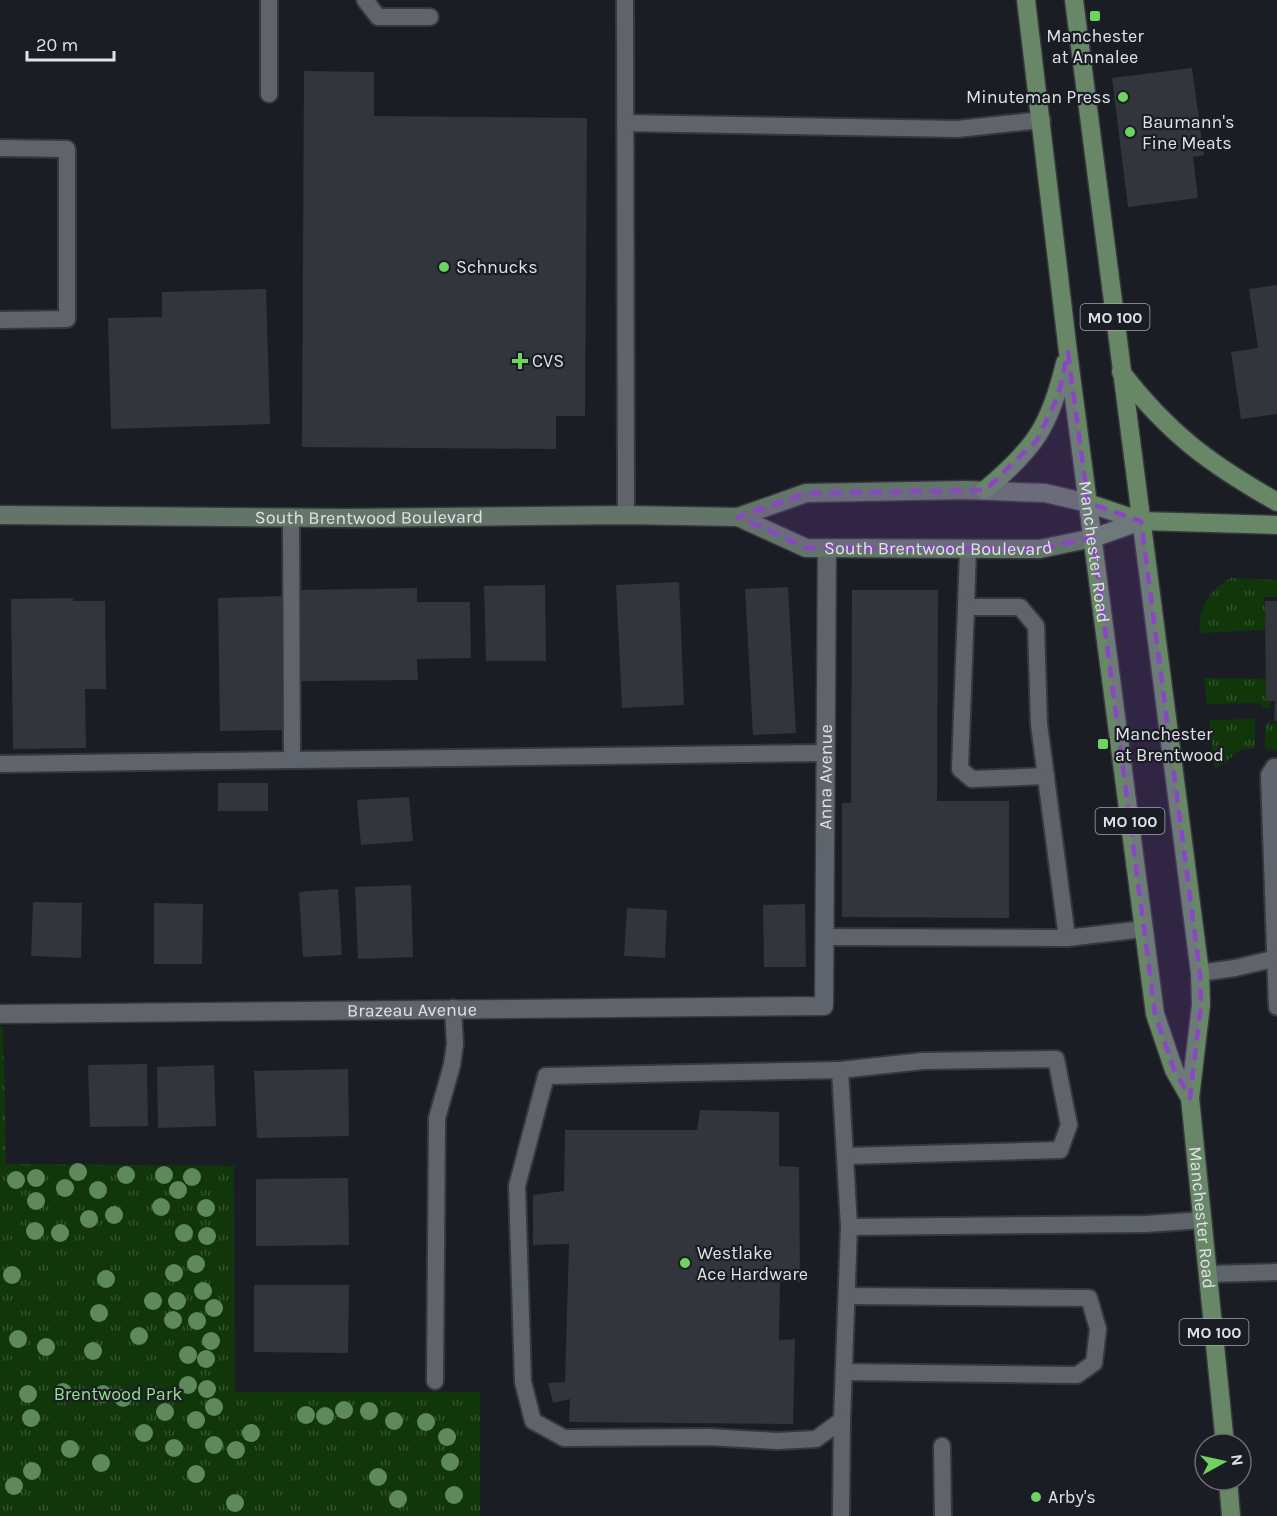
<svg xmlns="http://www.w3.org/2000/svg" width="1277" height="1516" font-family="Karla,sans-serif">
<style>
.grass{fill:url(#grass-tufts)}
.building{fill:#32353c}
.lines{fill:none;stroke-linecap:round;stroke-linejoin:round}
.service-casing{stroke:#36383d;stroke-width:20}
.minor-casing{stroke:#36383d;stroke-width:21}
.secondary-casing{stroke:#36383d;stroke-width:21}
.primary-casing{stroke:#36383d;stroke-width:21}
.service{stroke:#5f636b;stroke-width:16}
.minor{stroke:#5f636b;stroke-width:18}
.secondary{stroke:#637569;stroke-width:18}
.primary{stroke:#678767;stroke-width:18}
.tree{fill:#5d895b}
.marked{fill:#8a47c5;fill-opacity:0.2;stroke:#8a47c5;stroke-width:4.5;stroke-dasharray:12 8;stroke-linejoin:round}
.poi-dot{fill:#6fd360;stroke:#1a1e24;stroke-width:2}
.labels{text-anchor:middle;stroke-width:4.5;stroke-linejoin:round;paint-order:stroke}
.shield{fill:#1a1e24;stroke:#a5a7ac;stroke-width:1.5}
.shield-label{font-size:16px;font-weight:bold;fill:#e0e2e6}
.poi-label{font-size:18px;fill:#e0e2e6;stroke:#1a1e24;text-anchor:start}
.street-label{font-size:18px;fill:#e0e2e6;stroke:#1a1e24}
.park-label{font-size:18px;fill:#93e188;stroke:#1a1e24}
</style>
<defs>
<pattern id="grass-tufts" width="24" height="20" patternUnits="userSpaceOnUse" patternTransform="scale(1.5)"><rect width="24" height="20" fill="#10360a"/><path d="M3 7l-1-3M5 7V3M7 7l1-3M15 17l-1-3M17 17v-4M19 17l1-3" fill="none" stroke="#32532e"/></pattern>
</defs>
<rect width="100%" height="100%" fill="#1a1e24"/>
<g class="grass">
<path d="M1231,578l46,2v17h-13l2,30 -3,3 -63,3c-3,-24 10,-44 31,-55z"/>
<polygon points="1204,678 1266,679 1266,700 1271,701 1271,705 1269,708 1263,708 1260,703 1207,704"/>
<polygon points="1255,719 1255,748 1240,750 1215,770 1209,720"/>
<polygon points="1269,720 1270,724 1277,724 1277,750 1265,748 1265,727"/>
<polygon points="0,1027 3,1027 6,1164 234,1166 235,1392 480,1392 480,1516 0,1516"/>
</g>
<g class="building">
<polygon points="1192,68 1204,155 1193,157 1198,198 1128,207 1112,78"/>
<polygon points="304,71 374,72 374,116 587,118 585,416 556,416 556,449 302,447"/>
<polygon points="1277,285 1277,414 1241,419 1231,352 1258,348 1249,289"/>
<polygon points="266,289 270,424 111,429 108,318 162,317 162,292"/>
<polygon points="679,582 684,705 622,708 616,585"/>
<polygon points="545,585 546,661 486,661 484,586"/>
<polygon points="788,587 796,733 753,735 745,589"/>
<polygon points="417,588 417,602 470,602 471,658 417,659 418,680 301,681 300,590"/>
<polygon points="852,590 938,590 937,801 1009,801 1009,918 842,917 842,803 851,803"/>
<polygon points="282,596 285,730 220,731 218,598"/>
<polygon points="73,598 73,601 105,601 106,689 85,689 86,748 13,749 11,599"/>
<polygon points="1265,601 1277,601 1277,721 1274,721 1275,701 1266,701"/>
<rect x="218" y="783" width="50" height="28"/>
<polygon points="409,797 413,841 361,845 357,800"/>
<polygon points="411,885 413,957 358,959 355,887"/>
<polygon points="338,889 342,955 303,957 299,892"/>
<polygon points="33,902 82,903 81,958 31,956"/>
<polygon points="154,903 203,904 202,964 154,964"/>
<polygon points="805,904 806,967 764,967 763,905"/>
<polygon points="627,908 667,910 665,958 624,956"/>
<polygon points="147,1064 148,1126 90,1127 88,1065"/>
<polygon points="214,1065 216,1126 158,1128 157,1067"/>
<polygon points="348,1069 349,1136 257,1138 254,1071"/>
<polygon points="700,1110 779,1112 779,1166 799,1167 800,1282 780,1282 779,1340 795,1339 793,1424 569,1422 570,1399 553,1403 548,1383 565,1382 569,1244 533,1245 533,1195 564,1191 565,1130 697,1130"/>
<polygon points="348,1178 349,1245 256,1246 256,1179"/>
<polygon points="254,1285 349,1285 348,1353 254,1352"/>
</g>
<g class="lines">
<g class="service-casing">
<g id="service">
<polyline points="269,0 269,94"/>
<polyline points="365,0 378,17 430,17"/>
<polyline points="625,0 626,515"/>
<polyline points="625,123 957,129 1042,120"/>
<polyline points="0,148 67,149 67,319 0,320"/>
<polyline points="291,517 292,760"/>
<polyline points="968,549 966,607 1020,607 1036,626 1039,724 1067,938"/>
<polyline points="966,607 960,769 972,779 1046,776"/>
<polyline points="0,764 825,753"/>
<polyline points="1277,767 1274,767 1269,775 1277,1007"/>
<polyline points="825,937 1067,938 1144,929"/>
<polyline points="1200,973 1235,968 1277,958"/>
<polyline points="840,1070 923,1061 1056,1059 1069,1125 1060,1150 846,1156"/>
<polyline points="1208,1274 1277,1272"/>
<polyline points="844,1372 1077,1375 1094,1363 1098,1329 1089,1298 847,1296"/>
<polyline points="435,1381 437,1118 452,1065 455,1044 453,1008"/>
<polyline points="842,1420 849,1227"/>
<polyline points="942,1446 943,1516"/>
<polyline points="841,1516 842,1420 816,1439 777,1441 709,1437 564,1438 533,1421 523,1382 517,1186 546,1076 840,1070 849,1227 1146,1224 1203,1220"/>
</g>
</g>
<g class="minor-casing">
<g id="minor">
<path id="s1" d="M0,1014l824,-8 3,-458"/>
</g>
</g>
<g class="secondary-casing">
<g id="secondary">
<path id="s2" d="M0,515l347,3 279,-3 112,2 68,-24 159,-3 80,3 43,10"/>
<path id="s3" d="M738,517l68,31 234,1 53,-11"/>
</g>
</g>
<g class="primary-casing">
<g id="primary">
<path id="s4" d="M1026,0l42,352 87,662 19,56 16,28"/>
<path id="s5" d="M1074,0l126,973 1,32 -11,93 35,346"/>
<path d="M1121,372c48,62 89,92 156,130"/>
<path d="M985,490c50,-42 65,-64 80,-127"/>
<polyline points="1088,503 1141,521 1277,525"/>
<polyline points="1093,538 1141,521"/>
<polyline points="1228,1480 1231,1516"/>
</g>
</g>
<use href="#service" class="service"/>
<use href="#minor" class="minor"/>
<use href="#secondary" class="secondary"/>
<use href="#primary" class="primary"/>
</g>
<g class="tree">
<circle cx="78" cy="1172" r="9"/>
<circle cx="126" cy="1175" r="9"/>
<circle cx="164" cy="1175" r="9"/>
<circle cx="192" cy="1177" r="9"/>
<circle cx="36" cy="1178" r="9"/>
<circle cx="16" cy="1180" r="9"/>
<circle cx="65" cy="1188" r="9"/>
<circle cx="98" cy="1190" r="9"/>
<circle cx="178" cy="1190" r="9"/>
<circle cx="36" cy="1201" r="9"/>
<circle cx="161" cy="1207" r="9"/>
<circle cx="206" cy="1208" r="9"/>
<circle cx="114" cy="1215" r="9"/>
<circle cx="89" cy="1219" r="9"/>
<circle cx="35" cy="1231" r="9"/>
<circle cx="60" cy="1233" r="9"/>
<circle cx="184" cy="1233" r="9"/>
<circle cx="207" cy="1236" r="9"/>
<circle cx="196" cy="1264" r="9"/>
<circle cx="174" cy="1273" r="9"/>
<circle cx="12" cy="1275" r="9"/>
<circle cx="106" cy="1279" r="9"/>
<circle cx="203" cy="1291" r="9"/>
<circle cx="153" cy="1301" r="9"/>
<circle cx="177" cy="1301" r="9"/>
<circle cx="214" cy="1308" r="9"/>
<circle cx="99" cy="1313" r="9"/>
<circle cx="173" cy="1320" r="9"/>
<circle cx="197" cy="1321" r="9"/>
<circle cx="139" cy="1336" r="9"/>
<circle cx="18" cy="1339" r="9"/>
<circle cx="211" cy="1341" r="9"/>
<circle cx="46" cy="1347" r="9"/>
<circle cx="93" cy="1351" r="9"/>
<circle cx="188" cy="1355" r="9"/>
<circle cx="206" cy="1359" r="9"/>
<circle cx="188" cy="1385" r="9"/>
<circle cx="207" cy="1389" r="9"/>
<circle cx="63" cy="1392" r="9"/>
<circle cx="28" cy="1394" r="9"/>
<circle cx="103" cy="1394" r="9"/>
<circle cx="123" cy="1398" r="9"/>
<circle cx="214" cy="1407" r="9"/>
<circle cx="344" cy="1410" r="9"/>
<circle cx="369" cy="1411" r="9"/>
<circle cx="165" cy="1412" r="9"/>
<circle cx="306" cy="1415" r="9"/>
<circle cx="325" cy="1416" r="9"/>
<circle cx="31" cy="1418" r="9"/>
<circle cx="196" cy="1420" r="9"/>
<circle cx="394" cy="1421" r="9"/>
<circle cx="426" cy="1422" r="9"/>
<circle cx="144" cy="1433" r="9"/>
<circle cx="251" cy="1433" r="9"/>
<circle cx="447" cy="1437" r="9"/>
<circle cx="214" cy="1445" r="9"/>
<circle cx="174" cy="1448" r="9"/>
<circle cx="70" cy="1449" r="9"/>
<circle cx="236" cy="1450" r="9"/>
<circle cx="450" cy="1462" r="9"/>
<circle cx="101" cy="1463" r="9"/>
<circle cx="32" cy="1471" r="9"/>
<circle cx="196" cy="1474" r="9"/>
<circle cx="378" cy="1477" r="9"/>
<circle cx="14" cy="1486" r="9"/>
<circle cx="454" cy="1495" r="9"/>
<circle cx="398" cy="1499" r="9"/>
<circle cx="235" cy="1503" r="9"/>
</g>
<path class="marked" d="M1068,352l20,151 53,18 59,452 1,32 -11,93 -16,-28 -19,-56 -62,-476 -53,11 -234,-1 -68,-31 68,-24 179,-3 52,-50 21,-44z"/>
<g class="poi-dot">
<rect x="1089" y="10" width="12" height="12" rx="3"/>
<circle cx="1123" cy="97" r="6"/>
<circle cx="1130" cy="132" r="6"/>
<circle cx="444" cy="267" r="6"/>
<path d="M517 352h6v6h6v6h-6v6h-6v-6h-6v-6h6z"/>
<rect x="1097" y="738" width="12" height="12" rx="3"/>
<circle cx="685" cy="1263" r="6"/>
<circle cx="1036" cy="1497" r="6"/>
</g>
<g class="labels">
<g class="shield">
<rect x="1080.5" y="304" width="69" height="26" rx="4.5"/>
<rect x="1095.5" y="808" width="69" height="26" rx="4.5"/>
<rect x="1179.5" y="1319" width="69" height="26" rx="4.5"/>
</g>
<g class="shield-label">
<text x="1115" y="323">MO 100</text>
<text x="1130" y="827">MO 100</text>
<text x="1214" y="1338">MO 100</text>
</g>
<g class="poi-label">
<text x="1095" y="42" text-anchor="middle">Manchester<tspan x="1095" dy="21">at Annalee</tspan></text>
<text x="1111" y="103" text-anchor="end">Minuteman Press</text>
<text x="1142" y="128">Baumann's<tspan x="1142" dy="21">Fine Meats</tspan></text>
<text x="456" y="273">Schnucks</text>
<text x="532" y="367">CVS</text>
<text x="1115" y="740">Manchester<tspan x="1115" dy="21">at Brentwood</tspan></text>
<text x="697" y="1259">Westlake<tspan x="697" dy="21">Ace Hardware</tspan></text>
<text x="1048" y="1503">Arby's</text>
</g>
<g class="street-label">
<text dy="6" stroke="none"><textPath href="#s2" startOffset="369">South Brentwood Boulevard</textPath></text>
<text dy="6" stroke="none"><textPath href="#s3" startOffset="207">South Brentwood Boulevard</textPath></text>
<text dy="6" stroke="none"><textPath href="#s4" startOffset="556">Manchester Road</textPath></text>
<text dy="6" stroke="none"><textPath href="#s1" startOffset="1053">Anna Avenue</textPath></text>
<text dy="6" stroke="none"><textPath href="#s1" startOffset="412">Brazeau Avenue</textPath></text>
<text dy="6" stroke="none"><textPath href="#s5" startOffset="1227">Manchester Road</textPath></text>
</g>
<g class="park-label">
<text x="118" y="1400">Brentwood Park</text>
</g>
</g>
<g transform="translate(1223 1462) rotate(82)"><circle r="28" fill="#1a1e24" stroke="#696c72" stroke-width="1.5"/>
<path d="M0-4.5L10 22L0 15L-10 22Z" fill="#6fd360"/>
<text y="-9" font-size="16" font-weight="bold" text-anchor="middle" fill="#e0e2e6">N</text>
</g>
<path d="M27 51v9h87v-9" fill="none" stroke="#e0e2e6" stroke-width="3"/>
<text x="36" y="51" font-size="18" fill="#e0e2e6" stroke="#1a1e24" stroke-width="4.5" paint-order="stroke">20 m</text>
</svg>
